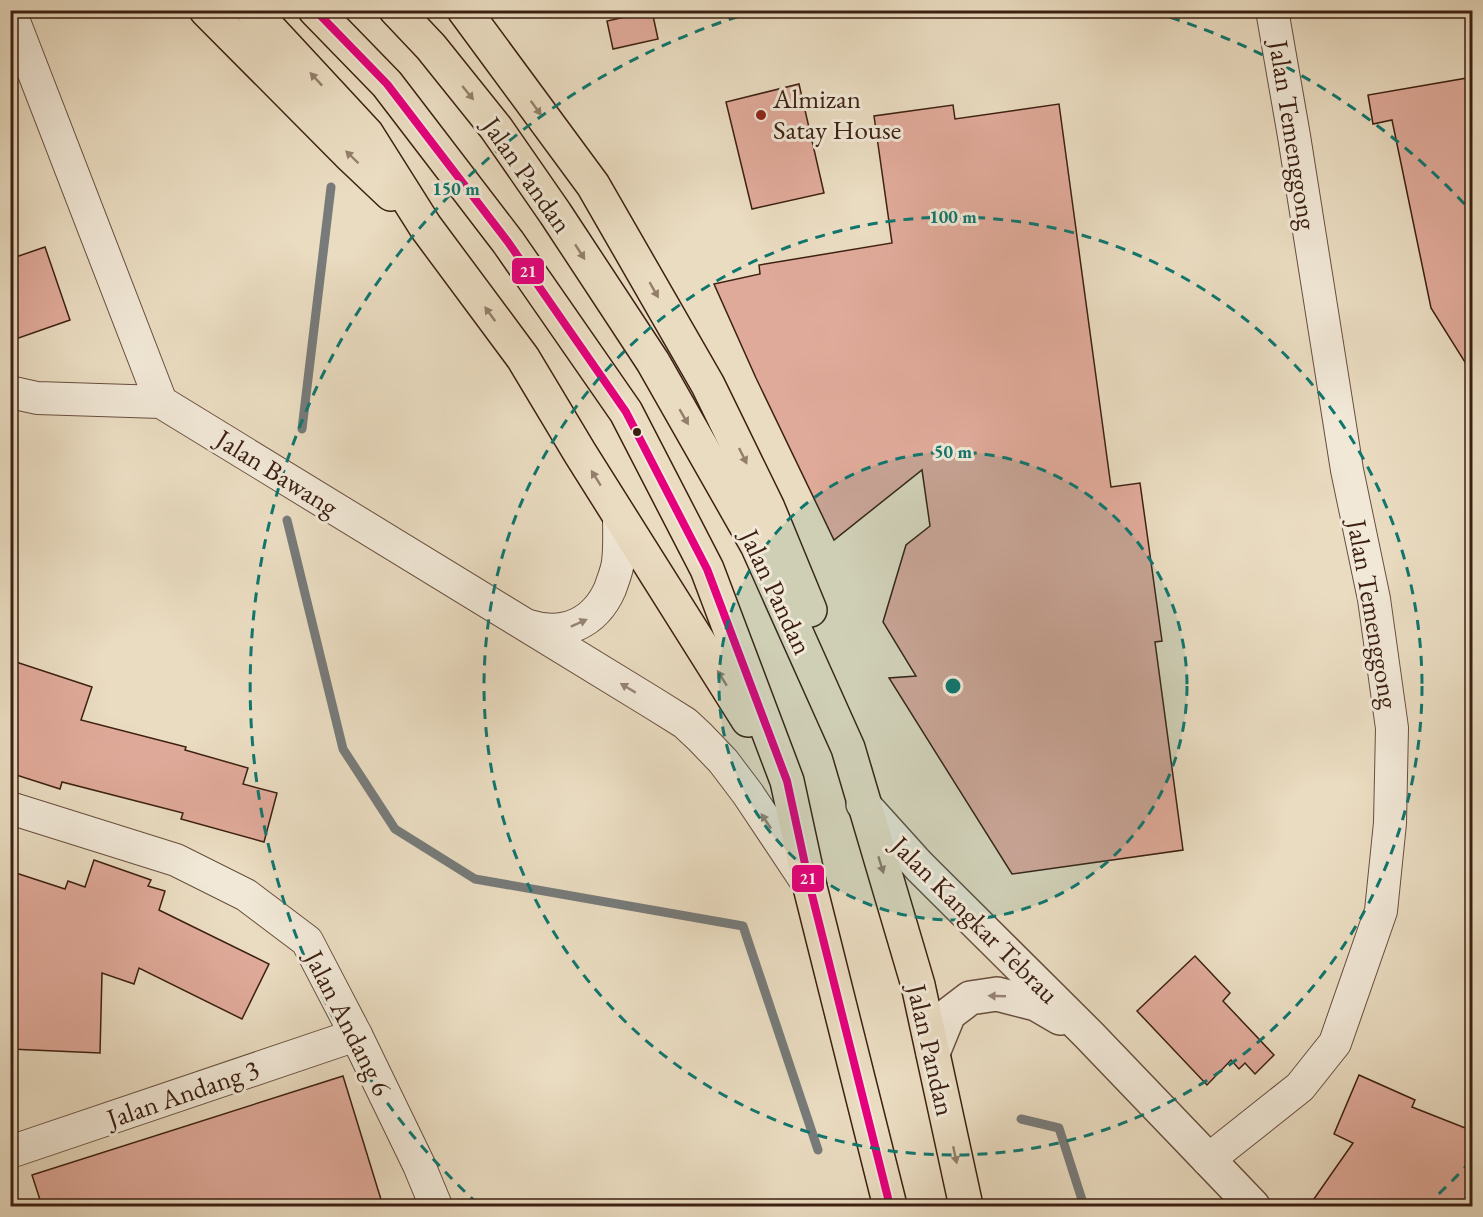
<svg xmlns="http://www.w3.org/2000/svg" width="1483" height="1217" font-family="'EB Garamond',serif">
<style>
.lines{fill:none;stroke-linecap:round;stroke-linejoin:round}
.stream{stroke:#777b7a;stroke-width:9}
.building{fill:#e0aa9a;stroke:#3c2012;stroke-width:1.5}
.minor-casing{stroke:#684f3e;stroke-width:34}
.tertiary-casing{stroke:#684f3e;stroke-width:36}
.trunk-casing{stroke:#3c2012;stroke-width:36}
.minor{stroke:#f1e8d7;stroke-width:32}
.tertiary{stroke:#f1e8d7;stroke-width:33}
.trunk{stroke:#eadcc1;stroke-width:33}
.bus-1-casing{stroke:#f1e8d7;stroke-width:12}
.bus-1{stroke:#e5007d;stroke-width:8}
.oneway{fill:#937e6a}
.oneway2{fill:#968474}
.ring{fill:none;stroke:#0f766e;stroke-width:3;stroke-dasharray:10 8}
.poi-dot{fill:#8f2418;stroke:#f1e8d7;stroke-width:2}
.bus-dot{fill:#3c2012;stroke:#f1e8d7;stroke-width:2}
.labels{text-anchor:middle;stroke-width:6;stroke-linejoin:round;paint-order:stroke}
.poi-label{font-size:27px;fill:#3c2012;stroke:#f1e8d7;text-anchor:start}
.street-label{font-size:27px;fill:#3c2012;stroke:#f1e8d7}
.centre{fill:#0f766e;stroke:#f1e8d7;stroke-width:3}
.ring-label{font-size:18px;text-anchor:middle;font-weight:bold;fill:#0f766e;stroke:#f1e8d7;stroke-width:6;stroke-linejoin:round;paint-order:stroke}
.line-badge{stroke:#f1e8d7;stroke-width:2}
.badge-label{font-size:16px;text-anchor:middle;font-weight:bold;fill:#fff}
</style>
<rect width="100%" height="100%" fill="#eadcc1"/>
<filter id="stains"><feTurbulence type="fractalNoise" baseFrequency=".00333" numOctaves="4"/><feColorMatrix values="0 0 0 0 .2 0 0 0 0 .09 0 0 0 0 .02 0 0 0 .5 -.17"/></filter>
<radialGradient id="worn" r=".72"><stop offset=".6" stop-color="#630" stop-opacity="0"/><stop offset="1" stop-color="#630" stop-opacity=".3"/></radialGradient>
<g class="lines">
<g class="stream">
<polyline points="302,429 331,187"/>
<polyline points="287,520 343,749 395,829 475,879 743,926 818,1150"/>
<polyline points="1021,1119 1059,1128 1084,1206"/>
</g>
</g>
<g class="building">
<polygon points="652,11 658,39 613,49 607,21"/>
<polygon points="1473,77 1473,375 1431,308 1392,120 1373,124 1368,95"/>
<polygon points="799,84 824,193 752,209 726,102"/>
<polygon points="1059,104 1111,487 1140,483 1162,641 1155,642 1183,850 1012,874 889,678 916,676 883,622 906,545 930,526 922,470 834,540 756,378 714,284 760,274 759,265 892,243 874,116 953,105 955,119"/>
<polygon points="45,247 70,320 10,341 10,259"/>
<polygon points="10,660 92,687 81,720 186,747 185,750 248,768 243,784 277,793 264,842 181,819 183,813 62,782 60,789 10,773"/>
<polygon points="94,860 151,880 148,886 165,891 159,910 269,964 242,1019 139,968 134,984 102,973 100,1053 10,1049 10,871 65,889 68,881 85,887"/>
<polygon points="1195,956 1230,993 1223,1001 1274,1055 1255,1074 1245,1063 1239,1069 1231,1060 1207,1085 1137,1011"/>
<polygon points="1359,1075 1415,1100 1412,1107 1473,1131 1473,1206 1309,1206 1353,1143 1334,1134"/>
<polygon points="343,1076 383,1206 42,1206 32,1175"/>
</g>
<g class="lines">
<g class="minor-casing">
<g id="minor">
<polyline points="10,11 161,402"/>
<polyline points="10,392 37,398 161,402 653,703 685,723 700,737 723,761 748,794 808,884"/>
<path d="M529,626c35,11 66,-3 81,-37 3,-9 7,-18 8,-27 2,-15 1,-32 1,-47"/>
<polyline points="10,808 176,860 246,895 307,941 356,1035 419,1165 436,1206"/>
<polyline points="10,1152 356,1035"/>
<polyline points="1208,1160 1300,1087 1335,1043 1381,911 1390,823 1392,728 1374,599 1347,470 1294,136 1272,10"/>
</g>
</g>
<g class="tertiary-casing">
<g id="tertiary">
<polyline points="863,804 919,866 1088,1034 1253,1206"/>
<polyline points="933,1053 949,1014 970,998 997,994 1036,1004 1060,1018"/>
</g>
</g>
<g class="trunk-casing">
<g id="trunk">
<polyline points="206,10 352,157 391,194"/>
<polyline points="252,10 367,134 425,226 523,358 580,453 748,720"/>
<polyline points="315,10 387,84 508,242 626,412 707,569 787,781 810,887 890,1206"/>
<polyline points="396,10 431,47 496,128 555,213 653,362 757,545 848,748 918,985 966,1206"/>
<polyline points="464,10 593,185 708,385 768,508 810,610"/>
</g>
</g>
<use href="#minor" class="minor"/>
<use href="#tertiary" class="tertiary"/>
<use href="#trunk" class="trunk"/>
<g class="bus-1-casing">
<polyline id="bus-1" points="315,10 387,84 508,242 626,412 707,569 787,781 810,887 890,1206"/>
</g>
<use href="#bus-1" class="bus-1"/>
</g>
<defs><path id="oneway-solid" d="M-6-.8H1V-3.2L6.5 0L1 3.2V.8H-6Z" transform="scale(1.5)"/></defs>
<g class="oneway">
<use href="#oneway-solid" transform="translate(316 79) rotate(-133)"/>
<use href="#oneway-solid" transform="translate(468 93) rotate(51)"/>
<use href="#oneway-solid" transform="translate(536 108) rotate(54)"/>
<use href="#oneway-solid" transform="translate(352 157) rotate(-136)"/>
<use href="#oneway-solid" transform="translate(580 252) rotate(57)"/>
<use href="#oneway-solid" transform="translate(654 290) rotate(60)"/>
<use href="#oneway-solid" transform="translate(490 314) rotate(-126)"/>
<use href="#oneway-solid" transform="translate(684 417) rotate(60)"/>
<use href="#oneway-solid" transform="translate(743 456) rotate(64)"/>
<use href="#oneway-solid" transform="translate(596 478) rotate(-122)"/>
<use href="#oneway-solid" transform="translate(722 678) rotate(-122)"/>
<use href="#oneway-solid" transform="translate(881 865) rotate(73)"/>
<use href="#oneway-solid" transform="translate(955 1155) rotate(78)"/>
</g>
<g class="oneway2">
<use href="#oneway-solid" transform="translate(579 623) rotate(-24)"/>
<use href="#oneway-solid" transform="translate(628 688) rotate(-149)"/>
<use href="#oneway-solid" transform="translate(766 821) rotate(-124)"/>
<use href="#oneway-solid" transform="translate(997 996) rotate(-178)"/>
</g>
<circle cx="953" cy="686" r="234" fill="#0f766e" fill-opacity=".12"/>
<g class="ring">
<circle cx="953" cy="686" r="234"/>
<circle cx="953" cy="686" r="469"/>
<path d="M1471 1161A703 703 0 0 1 1428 1204M478 1204A703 703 0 0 1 753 12M1153 12A703 703 0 0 1 1471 211"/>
</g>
<circle class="poi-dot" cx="761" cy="115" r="6"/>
<circle class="bus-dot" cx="637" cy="432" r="5"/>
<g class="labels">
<g class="poi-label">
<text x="773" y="108">Almizan<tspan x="773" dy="31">Satay House</tspan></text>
</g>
<g class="street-label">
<text transform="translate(1293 135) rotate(81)" y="9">Jalan Temenggong</text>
<text transform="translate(527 175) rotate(55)" y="9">Jalan Pandan</text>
<text transform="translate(277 473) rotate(32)" y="9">Jalan Bawang</text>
<text transform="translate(776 592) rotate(65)" y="9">Jalan Pandan</text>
<text transform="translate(1373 614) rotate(80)" y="9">Jalan Temenggong</text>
<text transform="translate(975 920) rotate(45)" y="9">Jalan Kangkar Tebrau</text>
<text transform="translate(348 1023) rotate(63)" y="9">Jalan Andang 6</text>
<text transform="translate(931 1050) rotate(77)" y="9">Jalan Pandan</text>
<text transform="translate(183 1094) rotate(-19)" y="9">Jalan Andang 3</text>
</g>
</g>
<circle cx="953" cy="686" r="9" class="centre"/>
<g class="ring-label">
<text x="456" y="195">150 m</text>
<text x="953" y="223">100 m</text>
<text x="953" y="458">50 m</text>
</g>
<g class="line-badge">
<rect x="511" y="257" width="34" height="28" rx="6" fill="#e5007d"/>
<rect x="791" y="864" width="34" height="29" rx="6" fill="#e5007d"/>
</g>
<g class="badge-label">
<text x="528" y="277">21</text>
<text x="808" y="884">21</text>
</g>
<rect width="1483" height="1217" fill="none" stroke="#eadcc1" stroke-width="36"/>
<rect x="12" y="12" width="1459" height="1193" fill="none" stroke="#3c2012" stroke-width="3"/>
<rect x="18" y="18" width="1447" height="1181" fill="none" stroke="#3c2012" stroke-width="1.5"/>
<rect width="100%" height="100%" filter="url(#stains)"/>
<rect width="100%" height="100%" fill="url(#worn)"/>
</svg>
